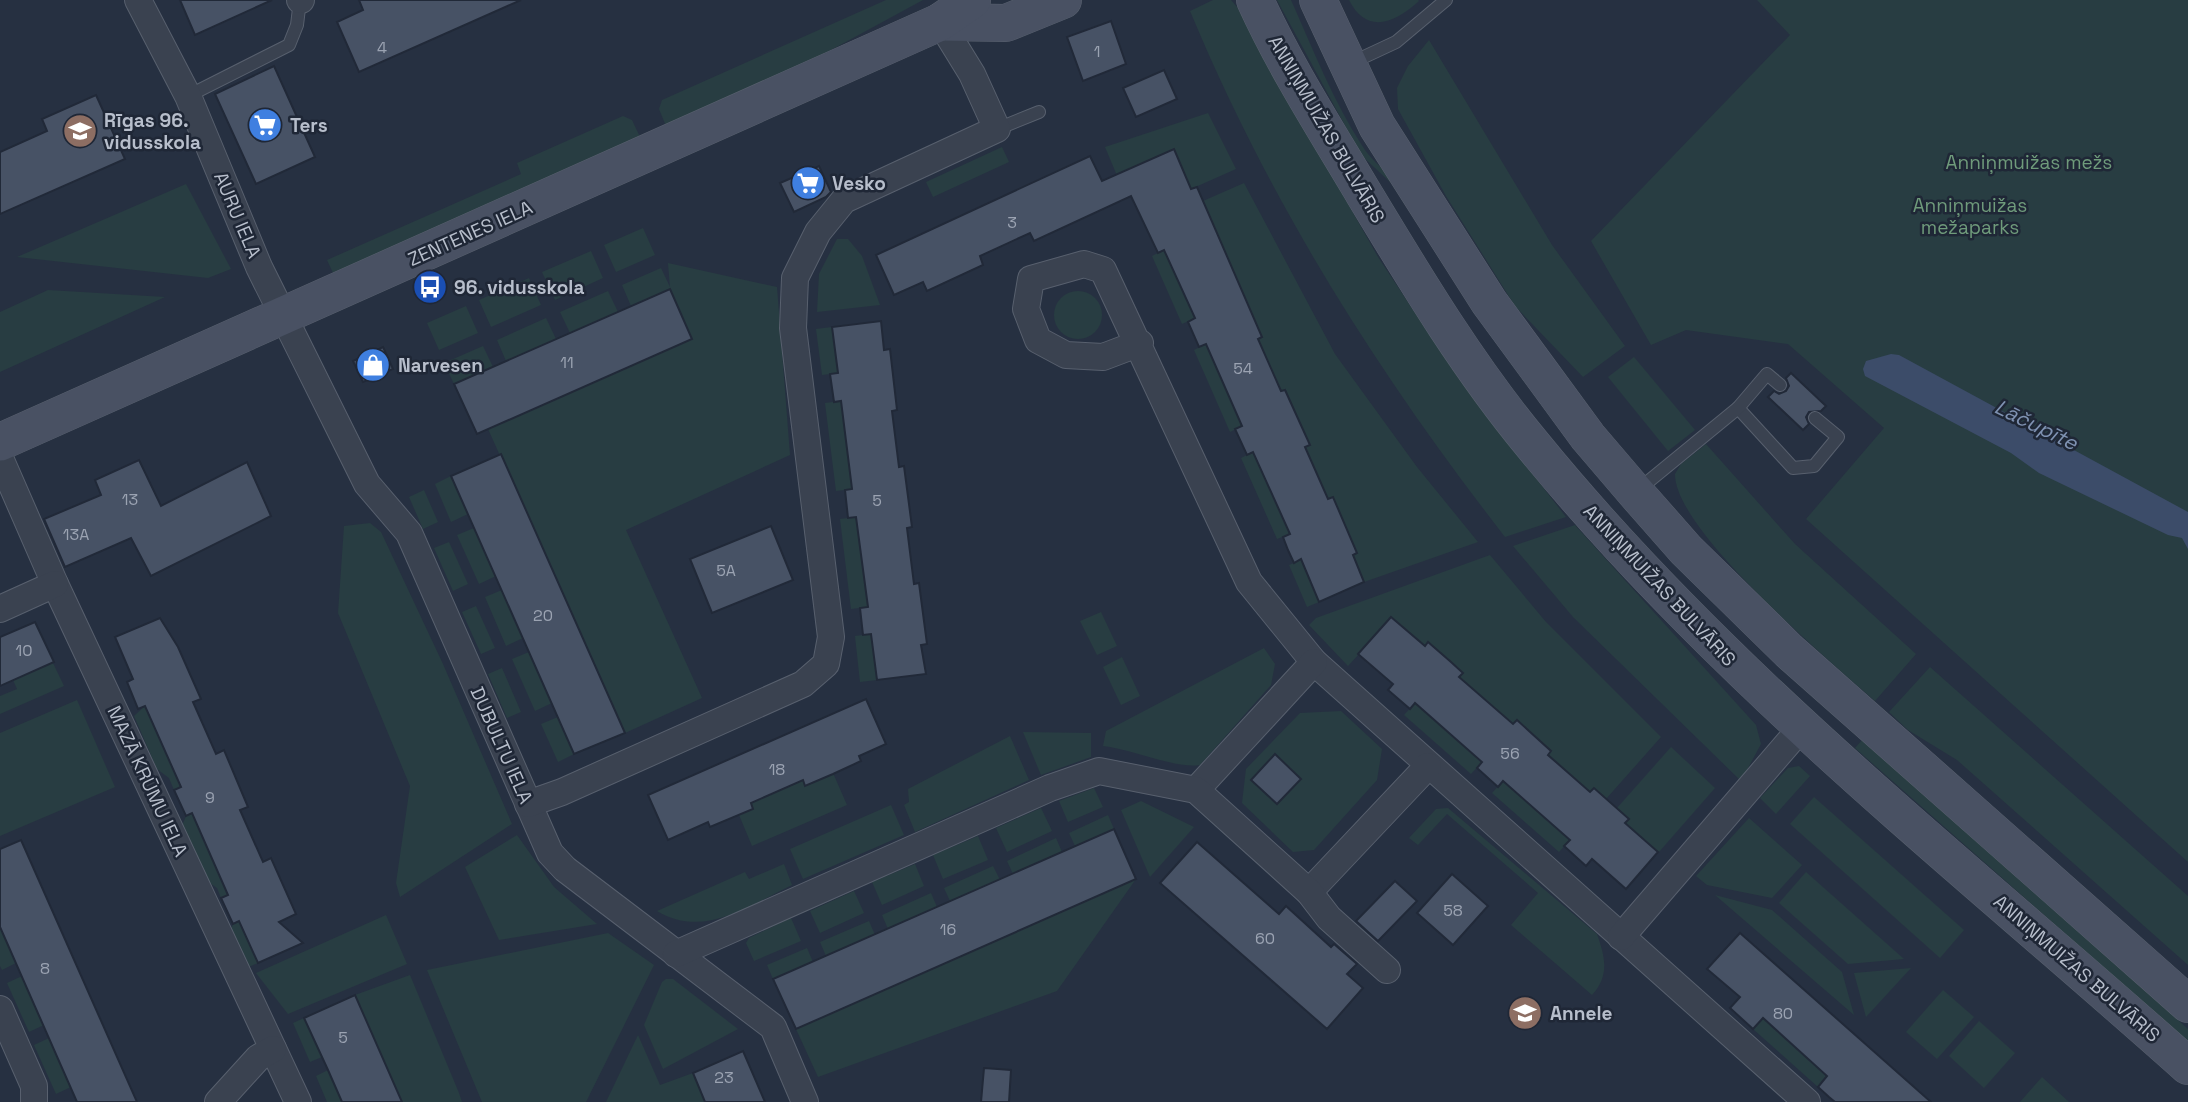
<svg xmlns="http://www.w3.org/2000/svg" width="2188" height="1102" font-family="'Space Grotesk',sans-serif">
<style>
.green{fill:#283d42}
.water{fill:#3c4c69}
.building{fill:#475265;stroke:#212938;stroke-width:2}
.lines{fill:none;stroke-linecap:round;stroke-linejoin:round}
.lane-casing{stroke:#58606e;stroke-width:14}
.street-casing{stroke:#58606e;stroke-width:28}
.secondary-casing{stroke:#58606e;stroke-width:38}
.lane{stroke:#3a4250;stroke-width:12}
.street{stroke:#3a4250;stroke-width:26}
.secondary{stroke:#495163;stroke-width:37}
.labels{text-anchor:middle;stroke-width:5;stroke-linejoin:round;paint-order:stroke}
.number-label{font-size:16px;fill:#9ba3b2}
.poi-label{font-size:19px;font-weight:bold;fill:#b7becb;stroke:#1f2736;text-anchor:start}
.street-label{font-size:19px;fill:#b7becb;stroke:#1f2736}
.park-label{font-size:19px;fill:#6f9b7b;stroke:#1f2736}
.water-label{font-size:21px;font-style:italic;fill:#7f92b2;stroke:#1f2736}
</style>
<rect width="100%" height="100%" fill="#263041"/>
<g class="green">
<polygon points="886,0 923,0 807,63 666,126 659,109 662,100"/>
<path d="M1213,0h18l6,7 141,250 81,122 107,138 -61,20c-128,-165 -234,-332 -315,-526z"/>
<path d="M1277,0h14c22,49 42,101 72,147 12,19 32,29 42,49l-44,-41z"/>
<path d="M1349,0h69l1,1c-23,21 -52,35 -70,-1z"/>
<polygon points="1757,0 2188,0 2188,862 1806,519 1884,428 1788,344 1686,330 1651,345 1591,241 1790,35"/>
<polygon points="1429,40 1552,245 1625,346 1583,377 1515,306 1446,196 1398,109 1397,88 1408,66"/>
<polygon points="1208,113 1236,169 1191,189 1173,149 1129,169 1118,178 1105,147"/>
<polygon points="623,116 632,120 640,137 333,273 327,260 521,174 517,163"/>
<polygon points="1002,147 1009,162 933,197 926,182"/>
<polygon points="1244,183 1335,354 1417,467 1478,542 1364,582 1353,555 1357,552 1333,497 1328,499 1305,447 1310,445 1286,390 1281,391 1258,339 1262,337 1203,201"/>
<polygon points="186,184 231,269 208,278 17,257"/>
<polygon points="643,228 655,255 616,272 604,245"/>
<polygon points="837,239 848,239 862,256 880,305 817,312 819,274"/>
<polygon points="1164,250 1195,318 1182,324 1152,256"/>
<polygon points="591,251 603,278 555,300 542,272"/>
<polygon points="668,263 777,287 790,455 626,530 702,698 625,733 488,429 692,339 670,289 631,306 622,285 661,268 670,287"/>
<polygon points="529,278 541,305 491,327 479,300"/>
<polygon points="48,290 165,297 0,372 0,312"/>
<polygon points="608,291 618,312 570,333 560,312"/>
<circle cx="1078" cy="315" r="24"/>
<polygon points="466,306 478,333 439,350 427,323"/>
<polygon points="546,318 556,339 506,361 497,340"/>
<polygon points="832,327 838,373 822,375 816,329"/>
<polygon points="1206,344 1242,426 1230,432 1194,350"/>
<polygon points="483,346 493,367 454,384 444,363"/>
<polygon points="1634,357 1695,430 1668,451 1608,377"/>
<polygon points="841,401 852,489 836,491 825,403"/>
<path d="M1706,444l89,100 121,110 -41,47c-44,-39 -201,-171 -200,-227l6,-10z"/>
<polygon points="1253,452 1290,534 1277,539 1241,458"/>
<polygon points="451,476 468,514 451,522 435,484"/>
<polygon points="424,490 438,522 423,529 409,497"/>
<polygon points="856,517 868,607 851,609 840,519"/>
<polygon points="370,523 381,532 443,664 512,824 400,897 396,883 410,786 338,613 344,526"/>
<polygon points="1575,525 1756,725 1761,744 1741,781 1573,617 1513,546"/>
<polygon points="474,528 496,576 479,584 457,535"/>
<polygon points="449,542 468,584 453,591 434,548"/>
<polygon points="1490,555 1546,622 1661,737 1606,799 1590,792 1548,755 1551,750 1517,721 1513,724 1459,677 1462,673 1428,643 1425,646 1392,618 1348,666 1309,625 1316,618"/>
<polygon points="1301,560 1319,602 1307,607 1289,565"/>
<polygon points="502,590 523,638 506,646 485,597"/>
<polygon points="476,606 495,648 481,654 462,612"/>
<polygon points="1101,612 1117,646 1097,655 1080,621"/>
<polygon points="871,634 877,680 860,682 855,636"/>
<path d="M1264,648l11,16 -4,21 -71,80c-25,4 -68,-16 -97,-19l3,-15z"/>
<polygon points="529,652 552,703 535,711 512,659"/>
<polygon points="1122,657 1140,696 1121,705 1103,667"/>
<polygon points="53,663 64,686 0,714 0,696 17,689 13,680"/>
<polygon points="1930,667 2188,896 2188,965 1957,760 1908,730 1889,712"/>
<polygon points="502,668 521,712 507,718 488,674"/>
<polygon points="77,700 115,787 0,836 0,733"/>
<polygon points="1415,703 1482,762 1471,774 1404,715"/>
<polygon points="145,706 181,787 174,790 169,778 157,769 134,716"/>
<polygon points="1341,711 1382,749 1377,780 1314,850 1293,852 1242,803 1246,769 1300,713"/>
<polygon points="558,717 574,754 558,762 541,724"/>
<polygon points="1023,732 1091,733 1091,757 1041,775"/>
<polygon points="1010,736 1029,780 915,832 904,805 909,802 908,789"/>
<polygon points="1862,740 2188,1029 2188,1042 1855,748"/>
<polygon points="1671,747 1715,788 1659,852 1625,823 1629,819 1617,808"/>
<polygon points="1799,766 1810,776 1776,814 1760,798 1788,768"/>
<polygon points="833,773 847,805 752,846 739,815 753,809 751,803 803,780 806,786"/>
<polygon points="1503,781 1570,840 1559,852 1492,793"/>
<polygon points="1094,788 1103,807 1068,822 1059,801"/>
<polygon points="1814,797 1964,930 1940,958 1790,824"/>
<polygon points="1141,801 1194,827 1150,877 1121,810"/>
<polygon points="891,805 904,835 803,879 790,849"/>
<polygon points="1041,808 1052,831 1007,852 996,828"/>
<path d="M1448,808l149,126c8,23 13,41 -5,61l-81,-70 27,-32 -91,-79 -29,31 -9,-7 27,-29z"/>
<polygon points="192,813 228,895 221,898 217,888 204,879 182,826 186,816"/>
<polygon points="1108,815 1114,829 1075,846 1069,833"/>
<polygon points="1749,818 1802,865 1772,898 1707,885 1696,876"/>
<polygon points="517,835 554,887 597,924 499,940 465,867"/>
<polygon points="978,836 988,860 943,879 933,855"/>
<polygon points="1056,838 1062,852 1013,874 1007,861"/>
<path d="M784,864l8,21c-43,21 -89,54 -135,26l88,-39 4,7z"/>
<polygon points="915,864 924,886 882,905 872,882"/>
<polygon points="993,866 1000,880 950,901 944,888"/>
<polygon points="1806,872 1904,959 1848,964 1779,903"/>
<polygon points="1136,879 1057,991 818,1077 796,1029"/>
<polygon points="854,891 864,913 820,933 810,911"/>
<polygon points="931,893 937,907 888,929 882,915"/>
<polygon points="1715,895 1772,910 1842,972 1854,1015"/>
<polygon points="386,915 407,964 288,1014 256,973"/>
<polygon points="791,918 801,941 754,961 746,943 749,938"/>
<polygon points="239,921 258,963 246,968 227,937 233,924"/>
<polygon points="869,921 875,935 826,956 820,942"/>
<polygon points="0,927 16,963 2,970 0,966"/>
<polygon points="608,933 654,965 586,1102 482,1102 427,970"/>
<polygon points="807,948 813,962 773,979 767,965"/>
<polygon points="1911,968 1866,1017 1854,973"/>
<polygon points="410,975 459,1093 462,1102 402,1102 355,995"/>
<polygon points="22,976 44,1025 29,1032 7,983"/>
<polygon points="666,979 673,979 738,1029 663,1069 644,1025 662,982"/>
<polygon points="1943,990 1974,1017 1937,1059 1906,1032"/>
<polygon points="304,1018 322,1057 310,1062 293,1023"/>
<polygon points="1763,1018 1827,1076 1818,1087 1753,1029"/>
<polygon points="1979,1021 2015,1053 1984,1088 1949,1056"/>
<polygon points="638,1035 660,1085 693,1073 705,1102 606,1102"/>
<polygon points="49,1038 71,1087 56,1094 34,1045"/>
<polygon points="328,1070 342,1102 327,1102 316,1076"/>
<polygon points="2042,1077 2069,1102 2020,1102"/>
</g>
<polygon class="water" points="1891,354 1899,355 2188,512 2188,549 2182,538 2168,535 2039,473 2011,453 1865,376 1863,369 1866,361"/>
<g class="building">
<polygon points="180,0 272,0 195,35"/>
<polygon points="359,0 521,0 359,72 337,22 363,10"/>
<polygon points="1111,21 1126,64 1083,81 1067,37"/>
<polygon points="274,66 315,157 256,184 215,94"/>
<polygon points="1164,70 1177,99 1136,117 1123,88"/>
<polygon points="96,95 125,159 0,214 0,152 47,131 42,119"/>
<polygon points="1174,149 1191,189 1197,187 1262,337 1258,339 1281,391 1285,390 1310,445 1305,447 1328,499 1333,497 1357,553 1353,555 1364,582 1319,602 1301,559 1294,563 1288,550 1283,537 1290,534 1253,452 1247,455 1235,429 1242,426 1206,344 1199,347 1188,322 1195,318 1164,250 1158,253 1131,196 1034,241 1030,233 980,256 983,265 927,291 923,282 894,295 876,255 1090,156 1102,181"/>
<polygon points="819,166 831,192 826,197 794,212 780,183"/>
<polygon points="670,289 692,339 477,434 454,384"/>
<polygon points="881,321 884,350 890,349 897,410 892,411 899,467 904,466 912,527 907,528 914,584 919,583 927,644 921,645 926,674 877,680 871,634 863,635 860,608 868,607 856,517 848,518 845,490 852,489 841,401 834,402 830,374 838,373 832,327"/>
<polygon points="383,347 393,369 363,382 353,361"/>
<polygon points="1791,373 1826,406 1821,411 1809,412 1806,417 1809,424 1803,430 1768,397 1774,391 1779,394 1786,391 1789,386 1786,378"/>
<polygon points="501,454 625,733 574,754 451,476"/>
<polygon points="139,460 161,506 247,462 271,516 151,576 131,538 65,567 44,519 101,495 95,480"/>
<polygon points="771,526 793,580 712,613 690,559"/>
<polygon points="1391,617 1425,646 1428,642 1451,662 1463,673 1459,677 1513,724 1517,720 1529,731 1551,751 1548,755 1590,792 1594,788 1629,819 1625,823 1658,852 1626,889 1592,859 1586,866 1564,846 1570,840 1503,781 1498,787 1477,768 1482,762 1415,703 1410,709 1388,690 1393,684 1358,654"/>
<polygon points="160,618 178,647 201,699 193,702 216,754 224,750 248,807 240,810 263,862 271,858 296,914 279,922 303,943 258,963 239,921 233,924 221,898 228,895 192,813 186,816 174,790 181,787 145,706 138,709 127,682 133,679 115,637"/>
<polygon points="35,622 54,662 0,686 0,637"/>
<polygon points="866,699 886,744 859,756 861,761 833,774 805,786 803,780 751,803 753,809 710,827 708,822 668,840 648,795"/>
<polygon points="1275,754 1301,779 1277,804 1251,780"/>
<polygon points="1114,829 1136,879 796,1029 773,979"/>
<polygon points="21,840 137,1102 77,1102 0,927 0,849"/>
<polygon points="1197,842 1279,914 1286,906 1331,947 1334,944 1357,964 1347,974 1363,988 1327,1029 1160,883"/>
<polygon points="1452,874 1488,906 1453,945 1417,913"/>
<polygon points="1395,881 1417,901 1378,941 1356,921"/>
<polygon points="1740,933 1931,1102 1835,1102 1829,1097 1818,1087 1827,1076 1763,1018 1753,1029 1730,1008 1740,997 1707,969"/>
<polygon points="355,995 402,1102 342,1102 328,1070 304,1018"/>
<polygon points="743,1051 765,1102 705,1102 693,1073"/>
<polygon points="984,1068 1011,1070 1009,1102 981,1102"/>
</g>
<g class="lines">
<g class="lane-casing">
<g id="lane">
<polyline points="1351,63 1396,42 1446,0"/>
<polyline points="188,96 289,45 297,25 300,0"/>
<polyline points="997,129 1039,112"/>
<polyline points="1738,408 1793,468 1814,466 1838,437 1815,418"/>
<polyline points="1638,490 1738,408 1767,374 1780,385"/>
</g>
</g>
<g class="street-casing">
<g id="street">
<polyline points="138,0 188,96 259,267 367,484 409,533 550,853 565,869 773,1027 805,1102"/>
<polyline points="300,0 301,0"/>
<polyline points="1140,343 1103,357 1066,355 1038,340 1026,309 1031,279 1084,264 1103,270 1249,582 1314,662 1807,1102"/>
<polyline points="0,458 55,584 298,1102"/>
<polyline points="0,609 55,584"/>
<polyline points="1196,790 1314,662"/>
<polyline points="528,804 562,792 803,684 826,664 831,637 793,328 795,278 818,232 844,200 997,129 972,74 940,22"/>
<polyline points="1309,892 1428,766"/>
<polyline points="1621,937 1802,727"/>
<polyline points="676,954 1050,788 1099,771 1196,790 1309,892 1329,918 1387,970"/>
<polyline points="0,1009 34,1086 34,1102"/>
<polyline points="218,1102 258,1058 273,1049"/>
</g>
</g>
<g class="secondary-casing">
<g id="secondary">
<path d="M1255,0c31,68 71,130 109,194 52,86 104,173 168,250 191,235 431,421 656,622"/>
<polyline points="1318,0 1377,126 1489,302 1588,437 1635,492 1686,550 1789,651 2188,1004"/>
<polyline points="940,22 1006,23 1063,0"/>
<polyline points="0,442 940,22 972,0"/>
</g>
</g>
<use href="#lane" class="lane"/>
<use href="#street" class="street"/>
<use href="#secondary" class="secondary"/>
</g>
<defs>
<g id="supermarket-disc" transform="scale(1.75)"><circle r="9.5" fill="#3f7fe0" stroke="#1f2736"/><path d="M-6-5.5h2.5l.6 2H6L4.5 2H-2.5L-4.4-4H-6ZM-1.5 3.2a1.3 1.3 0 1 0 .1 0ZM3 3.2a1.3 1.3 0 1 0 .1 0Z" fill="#fff"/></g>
<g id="school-disc" transform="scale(1.75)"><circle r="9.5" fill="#8d6e63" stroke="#1f2736"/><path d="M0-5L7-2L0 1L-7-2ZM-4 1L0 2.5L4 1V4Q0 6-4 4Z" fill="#fff"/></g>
<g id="bus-disc" transform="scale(1.75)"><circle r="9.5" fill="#1a4fb4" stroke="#1f2736"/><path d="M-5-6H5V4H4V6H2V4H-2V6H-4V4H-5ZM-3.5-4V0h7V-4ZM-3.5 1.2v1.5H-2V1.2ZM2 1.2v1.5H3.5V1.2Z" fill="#fff"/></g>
<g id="shop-disc" transform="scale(1.75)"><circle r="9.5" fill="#3f7fe0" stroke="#1f2736"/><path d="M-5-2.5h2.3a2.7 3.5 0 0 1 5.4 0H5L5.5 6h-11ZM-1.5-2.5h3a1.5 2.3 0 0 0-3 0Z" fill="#fff"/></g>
</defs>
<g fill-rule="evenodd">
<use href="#supermarket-disc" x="265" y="125"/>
<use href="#school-disc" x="80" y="131"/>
<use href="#supermarket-disc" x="808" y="183"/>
<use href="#bus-disc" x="430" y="287"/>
<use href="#shop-disc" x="373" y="365"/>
<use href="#school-disc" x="1525" y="1013"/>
</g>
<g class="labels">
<g class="number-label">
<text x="382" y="53">4</text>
<text x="1097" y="57">1</text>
<text x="1012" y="228">3</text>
<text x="567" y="368">11</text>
<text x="1243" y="374">54</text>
<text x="130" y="505">13</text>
<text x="877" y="506">5</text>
<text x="76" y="540">13A</text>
<text x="726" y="576">5A</text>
<text x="543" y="621">20</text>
<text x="24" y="656">10</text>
<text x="1510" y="759">56</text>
<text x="777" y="775">18</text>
<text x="210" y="803">9</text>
<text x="1453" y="916">58</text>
<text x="948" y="935">16</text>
<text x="1265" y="944">60</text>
<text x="45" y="974">8</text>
<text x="1783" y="1019">80</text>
<text x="343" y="1043">5</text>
<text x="724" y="1083">23</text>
</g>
<g class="poi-label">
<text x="104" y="127">Rīgas 96.<tspan x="104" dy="22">vidusskola</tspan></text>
<text x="290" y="132">Ters</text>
<text x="832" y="190">Vesko</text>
<text x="454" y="294">96. vidusskola</text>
<text x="398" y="372">Narvesen</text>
<text x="1550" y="1020">Annele</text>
</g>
<g class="street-label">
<text transform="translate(1327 129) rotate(60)" y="7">ANNIŅMUIŽAS BULVĀRIS</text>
<text transform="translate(238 215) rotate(67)" y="7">AURU IELA</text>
<text transform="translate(470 233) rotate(-24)" y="7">ZENTENES IELA</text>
<text transform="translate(1660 585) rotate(47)" y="7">ANNIŅMUIŽAS BULVĀRIS</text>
<text transform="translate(502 745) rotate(66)" y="7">DUBULTU IELA</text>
<text transform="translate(148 781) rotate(65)" y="7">MAZĀ KRŪMU IELA</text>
<text transform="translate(2077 968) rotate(41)" y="7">ANNIŅMUIŽAS BULVĀRIS</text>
</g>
<g class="park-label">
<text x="2029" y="169">Anniņmuižas mežs</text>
<text x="1970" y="212">Anniņmuižas<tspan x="1970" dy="22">mežaparks</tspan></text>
</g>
<g class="water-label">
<text transform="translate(2036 425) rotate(26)" y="7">Lāčupīte</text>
</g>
</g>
</svg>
